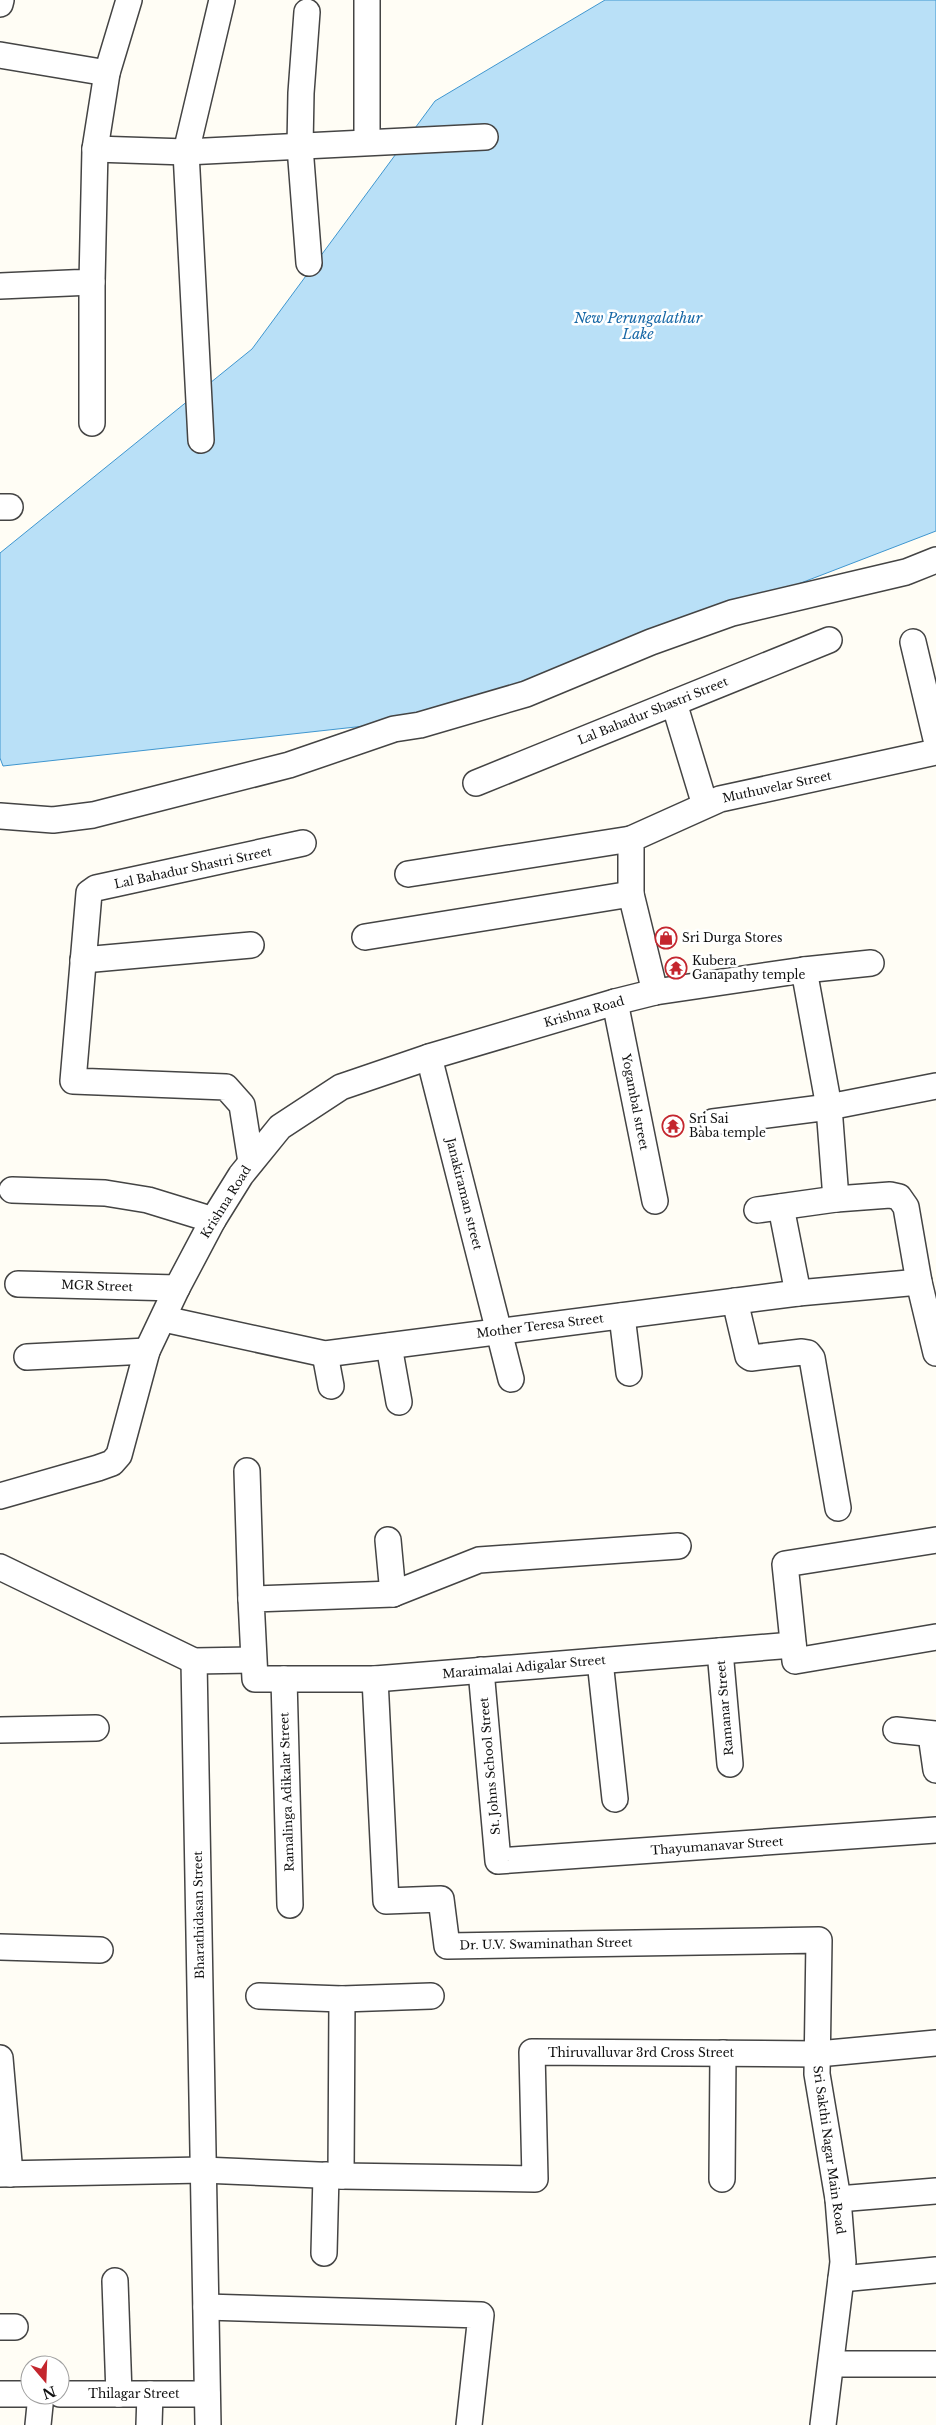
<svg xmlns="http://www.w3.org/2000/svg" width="936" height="2425" font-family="'Libre Baskerville',serif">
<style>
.water{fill:#b9e0f7;stroke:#3f96cf}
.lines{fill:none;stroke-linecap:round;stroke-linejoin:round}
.minor-casing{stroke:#444;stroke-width:28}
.minor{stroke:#fff;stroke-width:25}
.labels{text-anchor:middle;stroke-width:5;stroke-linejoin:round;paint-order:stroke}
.street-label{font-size:12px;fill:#111;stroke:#fff}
.poi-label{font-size:12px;fill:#111;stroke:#fff;text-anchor:start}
.water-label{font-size:14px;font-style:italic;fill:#1768a6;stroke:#fff}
</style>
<rect width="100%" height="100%" fill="#fffdf5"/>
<polygon class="water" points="605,0 936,0 936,531 455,716 3,766 0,758 0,553 252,349 435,101"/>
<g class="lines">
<g class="minor-casing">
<g id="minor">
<polyline points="0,4 1,0"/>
<polyline points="307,12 301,93 300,147 309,263"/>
<polyline points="0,55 107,73"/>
<polyline points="367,142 367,0"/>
<polyline points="95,149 186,152 485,137"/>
<polyline points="0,286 92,282 95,149 107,73 129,0"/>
<polyline points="92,423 92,282"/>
<polyline points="201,440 186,152 222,0"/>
<polyline points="0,507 10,507"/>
<polyline points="913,642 936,739"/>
<polyline points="674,703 705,805"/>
<polyline points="476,783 829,640"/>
<polyline points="0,816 53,820 93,815 289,765 394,729 420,725 526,694 651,642 732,613 906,572 936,560"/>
<polyline points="408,874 631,839"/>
<polyline points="365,937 631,894"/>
<polyline points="83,960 251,945"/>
<polyline points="804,970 871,963"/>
<polyline points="655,992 631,894 631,839 720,799 936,752"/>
<polyline points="615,1002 655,1201"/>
<polyline points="429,1057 511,1379"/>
<polyline points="713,1122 829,1107 836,1199"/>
<polyline points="251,1162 242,1105 226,1087 73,1081 89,893 96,888 303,843"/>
<polyline points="12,1190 105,1193 148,1200 213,1220"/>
<polyline points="781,1207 798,1293"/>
<polyline points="757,1210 836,1199 890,1195 899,1197 906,1207 919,1282 936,1353"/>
<polyline points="18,1284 177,1288"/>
<polyline points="735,1301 748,1356 751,1358 802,1352 808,1353 812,1358 838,1508"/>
<polyline points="622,1316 629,1373"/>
<polyline points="164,1319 325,1354 798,1293 919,1282"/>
<polyline points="389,1346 399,1402"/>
<polyline points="325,1354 331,1386"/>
<polyline points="27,1357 147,1351"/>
<polyline points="247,1471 251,1599"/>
<polyline points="0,1496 98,1468 112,1463 119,1455 147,1351 177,1288 213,1220 241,1175 280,1127 341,1087 429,1057 615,1002 655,992 804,970 829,1107 936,1086"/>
<polyline points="388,1540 393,1594"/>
<polyline points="936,1540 785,1564 795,1661 936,1637"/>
<polyline points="678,1546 479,1560 393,1594 251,1599 255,1679 375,1679 793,1645"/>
<polyline points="0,1567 194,1661 253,1660"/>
<polyline points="720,1651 730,1764"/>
<polyline points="194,1661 208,2425"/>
<polyline points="600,1661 615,1799"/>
<polyline points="481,1670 498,1861 936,1830"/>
<polyline points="284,1679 290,1905"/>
<polyline points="375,1679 386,1901 441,1899 447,1946 819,1940 817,2074 838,2199 843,2262 823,2425"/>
<polyline points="0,1730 96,1728"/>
<polyline points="896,1730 936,1734"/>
<polyline points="931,1735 936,1770"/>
<polyline points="0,1947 100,1950"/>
<polyline points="259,1996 342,1999 431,1996"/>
<polyline points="0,2058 10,2174"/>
<polyline points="0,2174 203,2170 341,2176 535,2179 532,2052 818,2054 936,2043"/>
<polyline points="341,2176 342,1999"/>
<polyline points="722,2179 723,2053"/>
<polyline points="838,2199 936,2191"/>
<polyline points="324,2253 326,2175"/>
<polyline points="841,2279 936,2270"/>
<polyline points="115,2281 119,2394"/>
<polyline points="206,2307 481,2315 469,2425"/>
<polyline points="0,2327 15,2327"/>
<polyline points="832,2364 936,2364"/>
<polyline points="0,2394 30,2394"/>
<polyline points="60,2394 207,2394"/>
<polyline points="38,2425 41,2395"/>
<polyline points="149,2425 150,2394"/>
</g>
</g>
<use href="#minor" class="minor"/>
</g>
<defs>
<g id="shop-ring" transform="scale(1.125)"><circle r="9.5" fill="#fff" stroke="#c4262e" stroke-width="1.5"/><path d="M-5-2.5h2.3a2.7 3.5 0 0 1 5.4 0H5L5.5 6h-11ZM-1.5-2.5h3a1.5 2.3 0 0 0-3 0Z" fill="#c4262e"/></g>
<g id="temple-ring" transform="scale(1.125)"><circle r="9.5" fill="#fff" stroke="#c4262e" stroke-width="1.5"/><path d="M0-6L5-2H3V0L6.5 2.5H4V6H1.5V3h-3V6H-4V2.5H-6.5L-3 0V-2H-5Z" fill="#c4262e"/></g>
</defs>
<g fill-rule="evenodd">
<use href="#shop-ring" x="666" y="938"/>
<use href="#temple-ring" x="676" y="968"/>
<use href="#temple-ring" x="673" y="1126"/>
</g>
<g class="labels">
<g class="street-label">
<text transform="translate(653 711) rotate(-22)" y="4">Lal Bahadur Shastri Street</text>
<text transform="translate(777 787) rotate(-12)" y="4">Muthuvelar Street</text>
<text transform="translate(193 868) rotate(-12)" y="4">Lal Bahadur Shastri Street</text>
<text transform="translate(584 1012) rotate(-16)" y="4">Krishna Road</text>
<text transform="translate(635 1102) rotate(79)" y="4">Yogambal street</text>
<text transform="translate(464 1194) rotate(76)" y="4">Janakiraman street</text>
<text transform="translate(226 1202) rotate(-58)" y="4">Krishna Road</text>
<text transform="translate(97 1286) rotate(2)" y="4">MGR Street</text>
<text transform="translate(540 1326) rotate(-7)" y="4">Mother Teresa Street</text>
<text transform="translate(524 1667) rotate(-5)" y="4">Maraimalai Adigalar Street</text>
<text transform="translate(725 1708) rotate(-95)" y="4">Ramanar Street</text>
<text transform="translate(490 1766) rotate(-95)" y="4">St. Johns School Street</text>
<text transform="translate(287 1792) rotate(-92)" y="4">Ramalinga Adikalar Street</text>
<text transform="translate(717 1846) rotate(-4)" y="4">Thayumanavar Street</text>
<text transform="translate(199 1915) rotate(-91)" y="4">Bharathidasan Street</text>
<text transform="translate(546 1944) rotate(-1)" y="4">Dr. U.V. Swaminathan Street</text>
<text x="641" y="2057">Thiruvalluvar 3rd Cross Street</text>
<text transform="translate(829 2150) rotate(82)" y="4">Sri Sakthi Nagar Main Road</text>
<text x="134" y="2398">Thilagar Street</text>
</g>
<g class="poi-label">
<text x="682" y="942">Sri Durga Stores</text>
<text x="692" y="965">Kubera<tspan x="692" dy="14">Ganapathy temple</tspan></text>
<text x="689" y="1123">Sri Sai<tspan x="689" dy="14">Baba temple</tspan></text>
</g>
<g class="water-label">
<text x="638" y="323">New Perungalathur<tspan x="638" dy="16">Lake</tspan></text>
</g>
</g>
<g transform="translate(45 2380) rotate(161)"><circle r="24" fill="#ffffff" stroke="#a0a0a0"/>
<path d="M0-4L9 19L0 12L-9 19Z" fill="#c4262e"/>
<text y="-8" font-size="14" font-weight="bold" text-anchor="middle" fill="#111111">N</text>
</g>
</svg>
